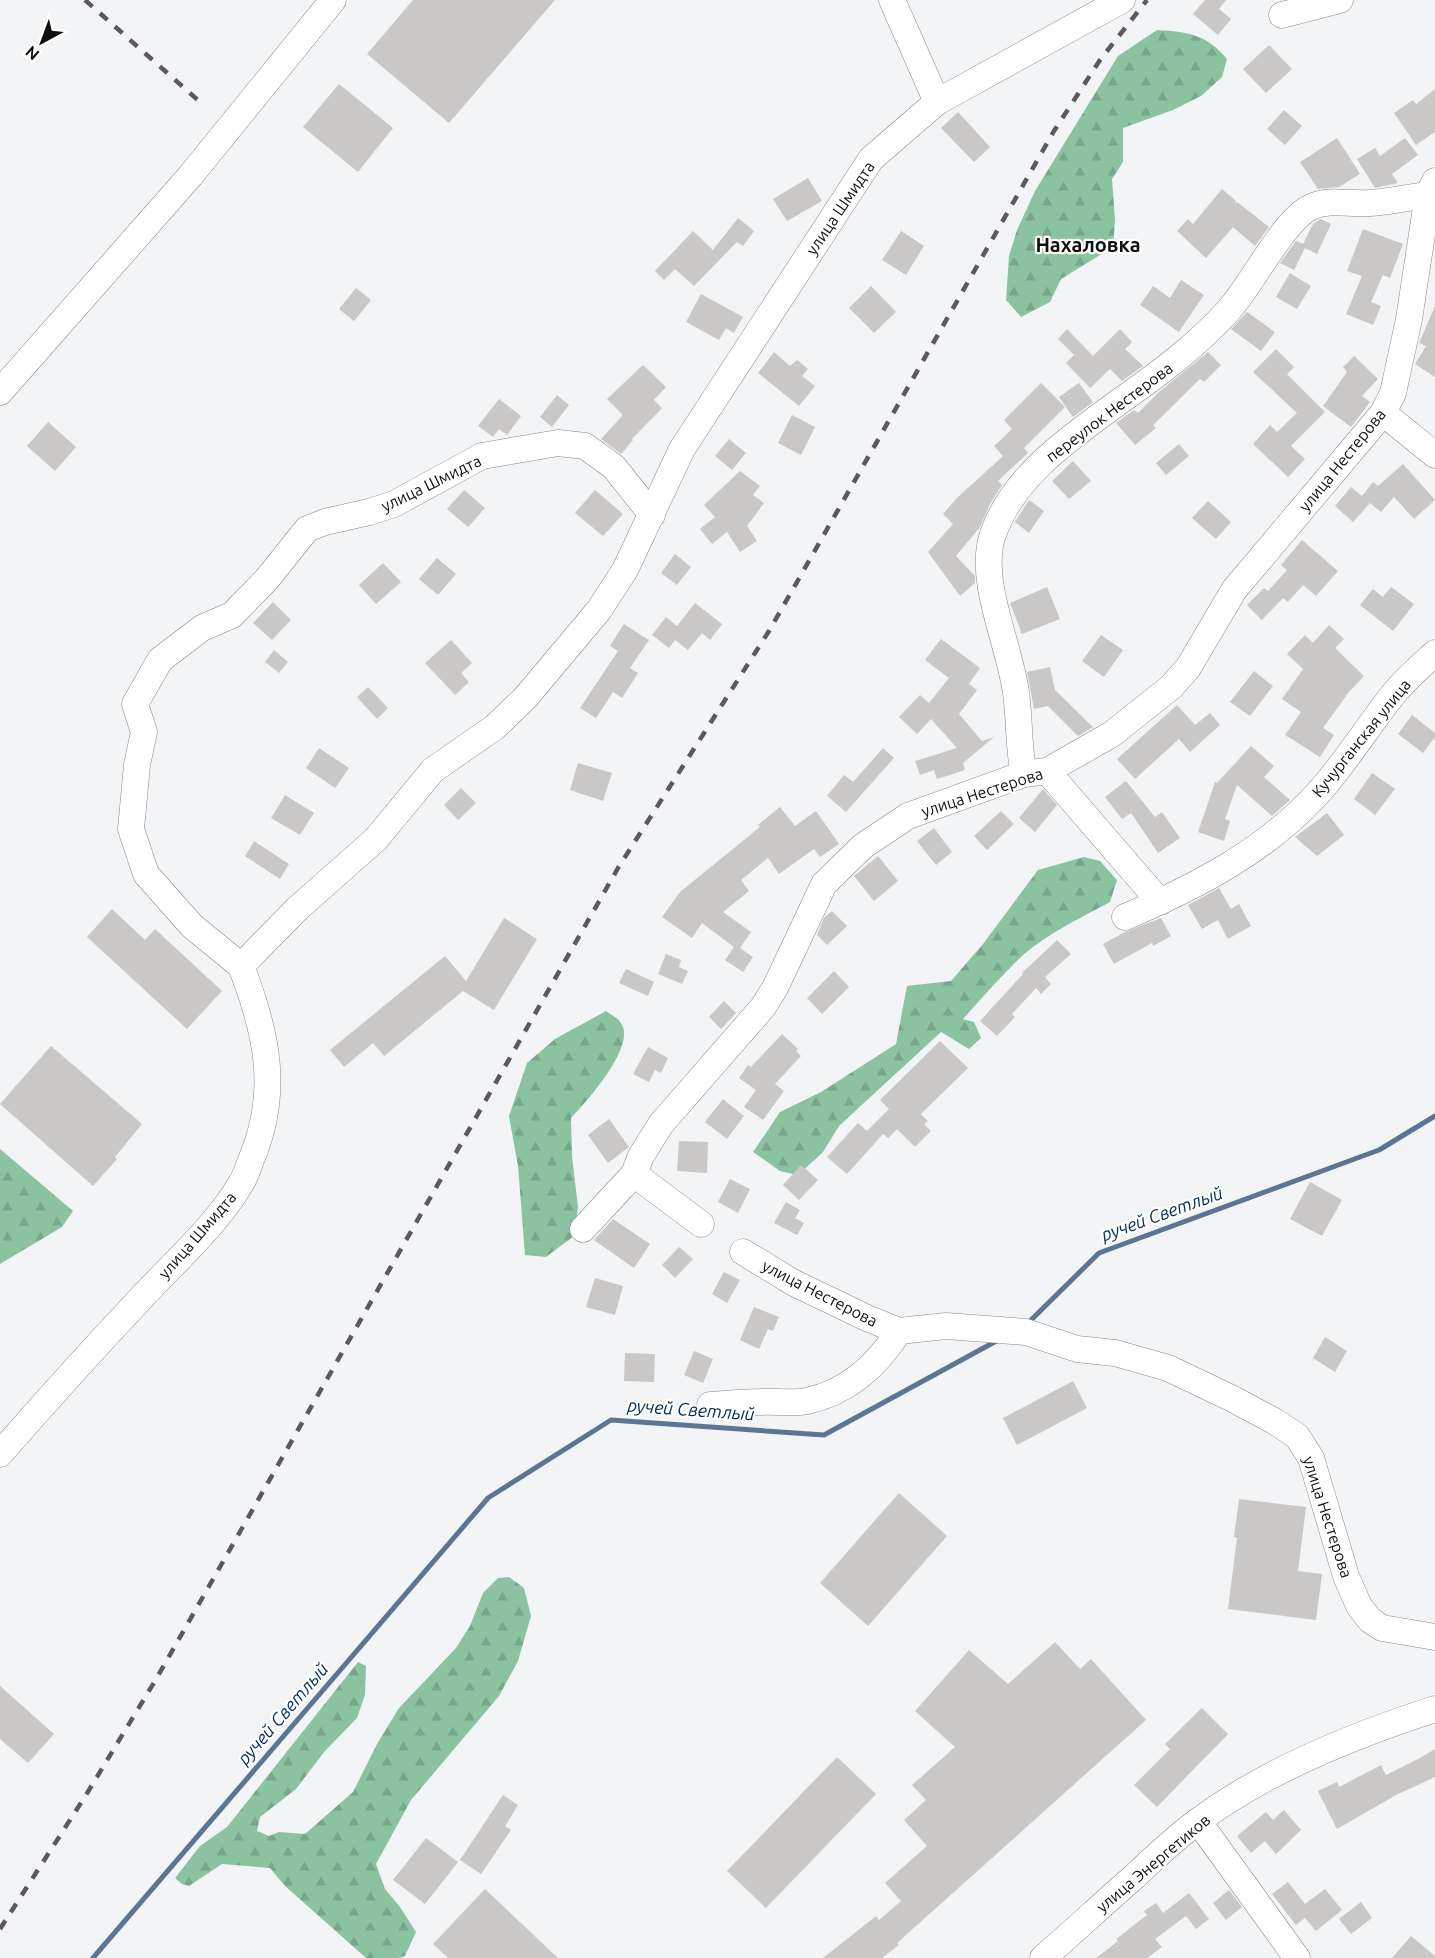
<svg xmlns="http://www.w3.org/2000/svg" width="1435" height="1958" font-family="Ubuntu,sans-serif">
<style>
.forest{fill:url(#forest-firs)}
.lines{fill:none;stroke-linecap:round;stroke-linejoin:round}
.stream{stroke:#5b7694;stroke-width:5}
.building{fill:#cac8c6}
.minor-casing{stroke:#88898b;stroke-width:27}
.minor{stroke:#fff;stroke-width:26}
.rail{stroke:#5a5a5c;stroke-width:4.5;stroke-dasharray:10 10;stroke-linecap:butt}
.labels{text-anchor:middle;stroke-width:4.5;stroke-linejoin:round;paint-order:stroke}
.street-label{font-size:16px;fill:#0f0f10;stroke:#fff}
.water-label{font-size:18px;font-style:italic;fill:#022e56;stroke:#fff}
.quarter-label{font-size:20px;font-weight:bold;fill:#0f0f10;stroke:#fff}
</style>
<defs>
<pattern id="forest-firs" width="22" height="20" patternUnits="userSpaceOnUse" patternTransform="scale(1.5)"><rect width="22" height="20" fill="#8bc3a1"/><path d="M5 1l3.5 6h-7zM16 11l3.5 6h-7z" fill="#77a68a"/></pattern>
</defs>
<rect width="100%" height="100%" fill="#f3f4f6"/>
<g class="forest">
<path d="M1157,30c31,2 49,4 70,29l-5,18 -21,19 -28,14 -50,18v34l-11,17 3,41 -2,27 -52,32 -11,23 -29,15 -15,-17 3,-44 8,-26 18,-39 83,-135z"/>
<path d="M1084,857l16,4 17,19 -7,22c-30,16 -61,31 -87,53 -21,20 -41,43 -60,64l11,3 7,16 -12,11 -28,-17 -102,94 -16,26 -25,23 -18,-4 -27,-19 27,-40 41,-20 75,-48 11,-58 44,-5 32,-37 55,-74z"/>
<path d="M606,1011c4,3 12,7 15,12 16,23 -35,79 -50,95l1,38 6,51 -4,29 -28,21 -21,-2 -7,-89 -9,-50 18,-53 28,-24z"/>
<polygon points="0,1149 73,1211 62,1227 0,1264"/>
<polygon points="509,1577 524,1588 531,1616 518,1661 499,1696 411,1800 376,1864 385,1889 400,1907 416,1932 405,1956 399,1958 366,1958 285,1886 270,1868 222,1864 189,1886 182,1884 175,1878 200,1846 227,1827 358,1662 366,1666 365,1695 357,1718 324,1752 296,1789 260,1817 257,1831 269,1836 279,1832 305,1834 353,1792 377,1744 399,1708 456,1648 470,1626 483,1593 498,1578"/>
</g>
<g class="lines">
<g class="stream">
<polyline points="1026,1325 1099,1253 1379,1150 1435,1116"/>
<polyline points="93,1958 488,1498 611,1420 824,1435 1000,1339"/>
</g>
</g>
<g class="building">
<polygon points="413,0 555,0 449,123 367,54"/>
<polygon points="1205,0 1226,0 1219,9 1231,19 1218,35 1193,14"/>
<polygon points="1269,45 1292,69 1266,93 1243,69"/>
<polygon points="339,84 393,128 358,172 303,127"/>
<polygon points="1435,89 1435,132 1416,145 1394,113 1413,100 1416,104"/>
<polygon points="1284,110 1302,126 1285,145 1267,129"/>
<polygon points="958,112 990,147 974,162 941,128"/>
<polygon points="1337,138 1360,174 1339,187 1318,189 1300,162"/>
<polygon points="1405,138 1418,155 1392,174 1398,183 1375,188 1357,159 1375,148 1380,156"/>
<polygon points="808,178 822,201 787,221 773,199"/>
<polygon points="1222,189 1236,201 1235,204 1237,202 1269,227 1255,246 1233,227 1206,258 1177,231 1188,219 1193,224"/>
<polygon points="738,218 754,231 743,246 737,242 694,286 675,269 664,280 655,271 693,231 713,250"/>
<polygon points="1321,219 1331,224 1317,254 1305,248 1294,270 1280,263 1296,241 1303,244 1313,224"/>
<polygon points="1363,229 1403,244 1390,278 1383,275 1371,302 1381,306 1373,325 1346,314 1362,276 1347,271"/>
<polygon points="901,231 924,246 906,275 882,260"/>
<polygon points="1290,273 1311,286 1297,309 1276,297"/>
<polygon points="1181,280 1204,295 1179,332 1140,305 1153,286 1170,298"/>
<polygon points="871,286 896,312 874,333 849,308"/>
<polygon points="356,288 371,300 354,321 339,309"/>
<polygon points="701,294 743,317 734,333 726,328 719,340 686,322"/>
<polygon points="1435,306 1435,377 1415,364 1426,346 1419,343"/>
<polygon points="1247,312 1275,332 1261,351 1231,329"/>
<polygon points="1067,329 1093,356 1120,329 1132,342 1125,349 1143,366 1122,381 1110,369 1090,388 1066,363 1074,355 1058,339"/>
<polygon points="1276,349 1294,367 1287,374 1325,412 1291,446 1305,459 1288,477 1253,444 1270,425 1277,432 1297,413 1253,372"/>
<polygon points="774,352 790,366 797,360 808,369 802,376 815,386 799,406 758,373"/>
<polygon points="1208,352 1221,365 1204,382 1200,379 1153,425 1156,428 1135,445 1116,423 1134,410 1138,413 1159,392"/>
<polygon points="1354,356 1378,379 1362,396 1370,402 1351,427 1323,406 1347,372 1343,367"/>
<polygon points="643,365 666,387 654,400 662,408 632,439 633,440 621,454 601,439 623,415 607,399"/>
<polygon points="1041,383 1065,407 1024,448 1028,453 998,481 1002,485 989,506 980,527 956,556 975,576 975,583 960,596 928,552 953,524 943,514 958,497 1003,456 994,446 1012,429 1004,420"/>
<polygon points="1079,383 1093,402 1073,417 1059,397"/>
<polygon points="557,395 569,405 552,427 540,417"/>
<polygon points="499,399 521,416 507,435 499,429 493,437 478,426"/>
<polygon points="792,415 815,427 801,455 778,443"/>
<polygon points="48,422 76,447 55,471 27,446"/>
<polygon points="729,439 746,453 732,470 715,456"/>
<polygon points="1179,444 1189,456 1166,475 1156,463"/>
<polygon points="1073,461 1091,481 1069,499 1052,481"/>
<polygon points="1403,464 1435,500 1414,519 1394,497 1381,512 1370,503 1353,522 1335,506 1351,487 1362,496 1373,482 1378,486"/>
<polygon points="740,471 760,486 753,495 764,503 747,526 757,541 740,552 727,532 712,544 700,529 715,517 704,505"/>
<polygon points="464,490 485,508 468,527 447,509"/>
<polygon points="595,490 623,514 603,536 575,513"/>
<polygon points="1029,500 1044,511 1029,533 1015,522"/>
<polygon points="1208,501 1231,522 1216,539 1192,518"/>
<polygon points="1302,540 1338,571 1316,596 1303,585 1288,602 1283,598 1262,620 1247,605 1264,588 1268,591 1287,570 1281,565"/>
<polygon points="675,554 691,567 677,585 661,573"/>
<polygon points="437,558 456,574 438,595 419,579"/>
<polygon points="383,563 401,582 376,604 359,585"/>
<polygon points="1047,587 1060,619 1022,634 1010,603"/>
<polygon points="1391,587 1414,604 1393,631 1360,605 1373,589 1383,597"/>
<polygon points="273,602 291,620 272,640 253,623"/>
<polygon points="695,603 722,624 710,640 702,633 688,650 675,640 669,648 652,635 666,617 677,626"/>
<polygon points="624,624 649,640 630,668 638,673 622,698 613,692 596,718 580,708 618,651 610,646"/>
<polygon points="1329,625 1344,639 1335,648 1364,676 1348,693 1323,728 1334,735 1320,757 1285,735 1301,712 1282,699 1303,669 1287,654 1305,635 1313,643"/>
<polygon points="1101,635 1123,650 1104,677 1082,661"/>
<polygon points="941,639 980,668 969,684 977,690 959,714 982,741 994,737 963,763 965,770 937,779 934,770 920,775 915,761 957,748 931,719 917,734 899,717 920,695 929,703 949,678 925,660"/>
<polygon points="451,640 472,663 461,673 469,682 455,695 425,663"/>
<polygon points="274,650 288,662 279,673 265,662"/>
<polygon points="1050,667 1055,690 1093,727 1078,736 1048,706 1034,709 1027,672"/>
<polygon points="1254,671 1273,686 1250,716 1230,702"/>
<polygon points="368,687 388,708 377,719 357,697"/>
<polygon points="1177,705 1195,725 1210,713 1220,725 1190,752 1179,739 1135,779 1117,759"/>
<polygon points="1412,715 1435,733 1435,737 1423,753 1398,734"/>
<polygon points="1251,746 1274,766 1264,777 1290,800 1272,816 1237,785 1225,819 1230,821 1224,841 1198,832 1215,782 1217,783"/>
<polygon points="319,748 349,768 335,788 306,768"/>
<polygon points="883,748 894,758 846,812 827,796 844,775 853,782"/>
<polygon points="578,763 612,773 603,801 570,790"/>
<polygon points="1372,773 1395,789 1375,815 1354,799"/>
<polygon points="1126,781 1155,817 1162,812 1180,838 1158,853 1131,813 1122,819 1105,797"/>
<polygon points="461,788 476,803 458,820 444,805"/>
<polygon points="1043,789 1057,805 1035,832 1019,818"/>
<polygon points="285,795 314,813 300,835 271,818"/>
<polygon points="780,807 795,826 816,811 839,844 820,857 814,849 779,874 768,858 741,880 749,891 723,912 751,932 740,948 753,957 743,972 725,960 734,947 702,923 692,938 662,917 680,892 760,827 758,825"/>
<polygon points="1001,811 1014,824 987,850 974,836"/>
<polygon points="1327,813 1344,835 1317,856 1295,837"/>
<polygon points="934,828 952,852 936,865 917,841"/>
<polygon points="254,841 289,864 280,879 245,856"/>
<polygon points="878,856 898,881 874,901 854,876"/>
<polygon points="1219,888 1231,909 1239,904 1251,926 1228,939 1218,920 1202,929 1188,905"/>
<polygon points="112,909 145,940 155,929 222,991 187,1029 87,937"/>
<polygon points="832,911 847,926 827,945 817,935 824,918"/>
<polygon points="504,918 537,939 494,1010 463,991 384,1056 373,1043 344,1067 330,1050 445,956 466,981"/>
<polygon points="1161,918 1171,936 1153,946 1152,943 1114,964 1103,944 1125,932"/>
<polygon points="1057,940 1071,954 1045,977 1051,984 1041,994 1036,988 1012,1014 1015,1017 997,1036 980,1021 1023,974 1022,973"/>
<polygon points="666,954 681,960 679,967 688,971 682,984 658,974"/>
<polygon points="626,969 654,982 648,996 619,983"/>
<polygon points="834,971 849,987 822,1014 807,998"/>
<polygon points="724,1001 736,1013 721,1029 709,1017"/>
<polygon points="782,1034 798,1049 796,1051 801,1056 775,1084 784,1091 763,1120 744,1107 756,1090 739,1078 748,1065 751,1067"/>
<polygon points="940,1041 968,1068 921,1114 928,1121 924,1124 931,1131 915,1147 897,1129 888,1138 883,1134 847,1174 827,1157 858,1123 867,1131 889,1109 880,1100"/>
<polygon points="51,1046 142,1124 115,1157 117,1159 93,1186 0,1104"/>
<polygon points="648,1047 668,1058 661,1073 655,1070 649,1082 633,1074"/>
<polygon points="723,1099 744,1116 727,1139 705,1122"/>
<polygon points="609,1119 629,1147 608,1163 588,1135"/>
<polygon points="679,1141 708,1142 707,1173 677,1171"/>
<polygon points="801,1165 818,1180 799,1200 783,1185"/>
<polygon points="730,1179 750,1189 738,1213 718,1202"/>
<polygon points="1310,1182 1342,1200 1322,1236 1290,1219"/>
<polygon points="786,1202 800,1210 795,1218 804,1223 797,1235 774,1223"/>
<polygon points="613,1219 650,1244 634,1268 594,1240"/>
<polygon points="679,1247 693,1259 675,1278 662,1265"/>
<polygon points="724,1272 740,1280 727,1303 712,1294"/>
<polygon points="595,1278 623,1286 615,1315 586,1307"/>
<polygon points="754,1307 779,1317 773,1331 768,1329 759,1349 740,1340"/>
<polygon points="1325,1337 1347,1351 1335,1372 1313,1358"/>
<polygon points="694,1351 713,1359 703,1383 684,1375"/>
<polygon points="625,1353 655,1354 654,1382 624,1381"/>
<polygon points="1073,1381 1087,1408 1017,1445 1003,1418"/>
<polygon points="899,1493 947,1536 868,1626 820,1583"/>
<polygon points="1239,1499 1306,1507 1298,1571 1322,1574 1316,1620 1228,1609 1237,1538 1234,1537"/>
<polygon points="1055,1642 1080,1669 1091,1659 1146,1720 897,1943 899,1945 882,1958 823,1958 876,1916 879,1920 901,1901 885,1883 927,1846 904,1820 926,1800 912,1785 955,1747 915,1711 969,1650 1008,1684"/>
<polygon points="0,1686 54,1734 28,1763 0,1739"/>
<polygon points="1202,1708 1228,1734 1157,1807 1134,1785 1170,1749 1165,1744"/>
<polygon points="1435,1749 1435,1777 1396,1795 1337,1829 1318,1791 1337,1782 1339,1787 1381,1765 1386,1775 1420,1758"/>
<polygon points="837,1757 876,1794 766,1908 727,1871"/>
<polygon points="503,1795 518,1805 505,1826 511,1830 481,1874 460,1860"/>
<polygon points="1284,1810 1301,1830 1276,1854 1265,1841 1251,1853 1237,1836 1266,1812 1273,1820"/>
<polygon points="426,1838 458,1862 425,1904 393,1880"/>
<polygon points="1288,1882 1305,1904 1325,1889 1342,1910 1316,1931 1305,1918 1296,1925 1272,1894"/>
<polygon points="485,1889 558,1958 448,1958 433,1944"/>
<polygon points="1229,1890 1242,1907 1226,1920 1213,1903"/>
<polygon points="1189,1893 1209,1919 1196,1929 1186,1916 1155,1939 1162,1947 1147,1958 1096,1958 1118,1941 1116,1939 1147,1915 1144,1911 1156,1903 1163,1913"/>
<polygon points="1361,1902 1372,1918 1351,1934 1339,1919"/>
<polygon points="1411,1936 1435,1956 1435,1958 1392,1958"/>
</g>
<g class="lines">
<g class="minor-casing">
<g id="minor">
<polyline points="892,0 937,102"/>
<polyline points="1282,15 1340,0"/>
<polyline points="0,392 191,175 333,0"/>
<polyline points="1383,413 1435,455"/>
<polyline points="1047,771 1160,902"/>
<path d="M1024,774c-6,-27 -4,-54 -8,-81 -6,-48 -39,-113 -23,-159 21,-60 81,-99 130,-135 37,-26 73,-53 104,-87 24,-25 56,-92 84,-105 18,-9 40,-2 59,-4 19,-1 39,-6 58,-8l7,1"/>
<path d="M1125,917c71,-30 142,-67 194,-125 28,-31 50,-68 77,-101 12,-14 26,-26 39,-38"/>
<polyline points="241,966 192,926 146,874 131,829 137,765 144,732 135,704 160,660 202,628 232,615 267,579 307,529 325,522 369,512 394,504 482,456 558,443 585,446 614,467 652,515"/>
<polyline points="634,1174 701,1224"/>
<polyline points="583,1229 634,1174 641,1156 661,1124 763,1007 775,988 824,884 863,846 908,816 1024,774 1047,771 1112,734 1171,687 1188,668 1234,590 1383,413 1393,393 1409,319 1428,195 1435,181"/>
<polyline points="743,1252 794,1283 867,1318 899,1331 946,1326 1026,1332 1077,1349 1115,1353 1168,1368 1233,1399 1274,1421 1297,1436 1311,1458 1346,1576 1359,1606 1370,1620 1382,1628 1435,1637"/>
<path d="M710,1405c17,-1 34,-3 51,-3 14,-1 31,2 46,-1 41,-9 70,-35 92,-70"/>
<path d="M0,1454c47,-54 95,-107 144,-159 31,-33 73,-71 96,-110 5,-7 8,-17 11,-25 29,-68 16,-127 -10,-194l56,-57 79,-70 57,-69 62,-43 31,-30 73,-87 26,-40 57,-121 189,-290 66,-57 185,-102"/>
<polyline points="1198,1821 1297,1958"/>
<path d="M1043,1958c31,-27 61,-55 92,-82 20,-19 40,-38 62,-54 69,-52 157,-87 238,-113"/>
</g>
</g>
<use href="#minor" class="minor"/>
<g class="rail">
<polyline points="85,0 200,102"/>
<polyline points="0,1929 86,1795 155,1681 618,868 769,631 1054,131 1100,60 1147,0"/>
</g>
</g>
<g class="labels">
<g class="street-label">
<text transform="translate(840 208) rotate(-56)" y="6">улица Шмидта</text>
<text transform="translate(1109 412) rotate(-37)" y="6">переулок Нестерова</text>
<text transform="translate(1342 460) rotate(-51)" y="6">улица Нестерова</text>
<text transform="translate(431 483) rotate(-26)" y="6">улица Шмидта</text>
<text transform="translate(1361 738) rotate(-51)" y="6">Кучурганская улица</text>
<text transform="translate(982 792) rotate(-18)" y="6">улица Нестерова</text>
<text transform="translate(197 1235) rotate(-49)" y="6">улица Шмидта</text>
<text transform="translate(820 1293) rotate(27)" y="6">улица Нестерова</text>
<text transform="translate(1328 1517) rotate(72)" y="6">улица Нестерова</text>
<text transform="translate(1153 1863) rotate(-40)" y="6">улица Энергетиков</text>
</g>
<g class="water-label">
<text transform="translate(1162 1214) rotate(-20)" y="6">ручей Светлый</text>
<text transform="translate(691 1410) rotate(4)" y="6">ручей Светлый</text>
<text transform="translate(283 1714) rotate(-49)" y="6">ручей Светлый</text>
</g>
<g class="quarter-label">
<text x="1088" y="252">Нахаловка</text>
</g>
</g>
<g transform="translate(42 42) rotate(221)" stroke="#ffffff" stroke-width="4.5" paint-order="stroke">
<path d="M0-4.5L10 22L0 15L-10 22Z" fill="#0f0f10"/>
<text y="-9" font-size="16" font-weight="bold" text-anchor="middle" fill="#0f0f10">N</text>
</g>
</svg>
